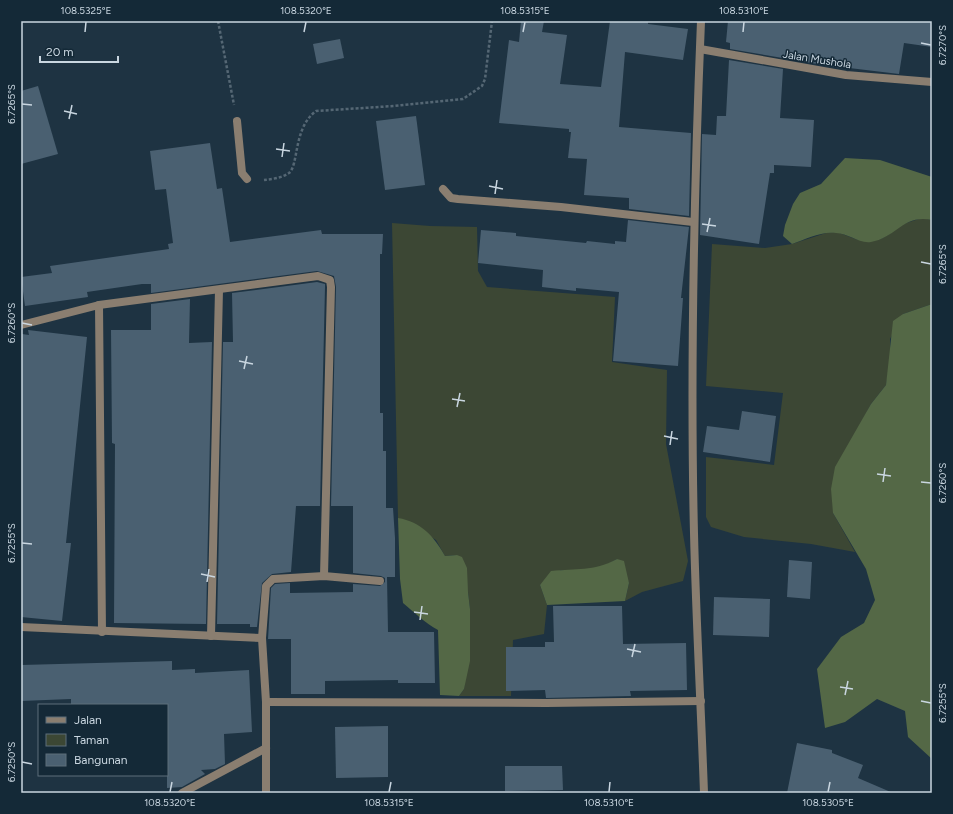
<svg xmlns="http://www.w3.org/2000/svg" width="953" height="814" font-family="Figtree,sans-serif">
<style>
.green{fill:#3c4734}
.forest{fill:#546846}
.building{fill:#4a6071}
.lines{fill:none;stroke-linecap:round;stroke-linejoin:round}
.path{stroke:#556774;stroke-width:2.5;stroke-dasharray:3 2;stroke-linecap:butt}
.street{stroke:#8a7e70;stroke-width:8}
.ticks{fill:none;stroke:#c9d6e0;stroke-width:1.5}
.labels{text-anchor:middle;stroke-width:3;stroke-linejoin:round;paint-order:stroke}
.street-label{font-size:11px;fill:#c9d6e0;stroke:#142937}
.neatline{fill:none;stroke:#c9d6e0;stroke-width:1.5}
.ticks-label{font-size:10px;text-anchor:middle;fill:#c9d6e0}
</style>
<rect width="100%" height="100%" fill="#1e3342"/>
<g class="green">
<polygon points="922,218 932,220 932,304 903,314 890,339 890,363 886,385 871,404 860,425 833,513 855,552 811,544 744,537 711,527 706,517 706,457 774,465 783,393 706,386 712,244 765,248 792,244 826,233 837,232 858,240 881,239 891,233 900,225"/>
<polygon points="392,223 430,226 477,227 478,271 487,287 615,297 612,362 667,370 666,444 688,561 683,581 642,592 625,601 629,583 617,559 602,567 583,570 561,570 540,585 547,605 544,634 513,640 511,696 459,696 464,689 470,609 468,592 457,555 445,556 436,540 398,518"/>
</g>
<g class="forest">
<path d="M845,158l35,2 52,17v43c-29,-6 -36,18 -61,22 -12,2 -23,-9 -35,-9 -15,-2 -30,6 -44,11l-9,-8 2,-11 8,-21 7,-11 21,-9z"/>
<polygon points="932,304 932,759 908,737 905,711 877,699 845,722 825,728 817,669 841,637 864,623 875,600 866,569 833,513 831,489 835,467 871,404 886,385 893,321 903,314"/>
<path d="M398,518c23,4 36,18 47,38l12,-1 5,2 5,11 1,24 2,17v52l-6,28 -5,7 -19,-1 -2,-65c-13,-7 -23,-17 -35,-27l-3,-24z"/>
<path d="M617,559l7,2 5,22 -4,18 -78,4 -7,-20 11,-14c26,-3 41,1 66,-12z"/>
</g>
<g class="building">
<polygon points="521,21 544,21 542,32 567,35 560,84 601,87 610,21 648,21 648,24 688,29 683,60 625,52 619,127 691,133 689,216 629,209 629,198 584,195 587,159 568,158 571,132 569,132 569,129 499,123 509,40 519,42"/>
<polygon points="728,21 932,21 932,47 904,43 899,74 841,67 841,68 730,49 730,43 726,42"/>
<polygon points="340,39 344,58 317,64 313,44"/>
<polygon points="729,60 783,69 780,118 814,120 811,167 774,165 774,173 770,173 759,244 700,235 702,134 716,135 717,116 726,116"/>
<polygon points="38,86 58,154 21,164 21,91"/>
<polygon points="416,116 425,185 385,190 376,121"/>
<polygon points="210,143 217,189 222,188 230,242 321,230 322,234 383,234 382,254 380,254 380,413 383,413 383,451 386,451 386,508 393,508 395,538 395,577 387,577 388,632 434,632 435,683 398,683 398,680 325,681 325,694 291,694 291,639 268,639 271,588 275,584 290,583 290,593 353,592 353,584 380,586 385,582 385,578 381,576 353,573 353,506 331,506 336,287 334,276 317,271 151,293 151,284 142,284 87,292 88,297 25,306 21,277 52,273 50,266 169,249 168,244 173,243 166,189 155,190 150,151"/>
<polygon points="628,220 689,227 681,298 683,298 678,366 613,361 619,292 576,288 576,291 542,287 543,270 478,263 481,230 516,233 516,236 586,243 587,241 615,244 615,241 626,242"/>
<polygon points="317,282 325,284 325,287 320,506 296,506 291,572 272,574 262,583 257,627 250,627 250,624 217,624 223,342 233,342 232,293"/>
<polygon points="190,299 189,343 212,342 206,624 114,623 115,444 112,443 111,330 151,330 151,304"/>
<polygon points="28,330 87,337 66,543 71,543 62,621 21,617 21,348 22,334 29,335"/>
<polygon points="742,411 776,416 770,462 703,452 707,426 739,430"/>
<polygon points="789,560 812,562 810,599 787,597"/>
<polygon points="714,597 770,599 769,637 713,635"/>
<polygon points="553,606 622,606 623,644 686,643 687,690 630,691 631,696 546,698 545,690 506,691 506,647 545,647 545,642 554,642"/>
<polygon points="172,661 172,670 195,669 195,673 249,670 252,732 224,734 225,764 215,769 201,770 205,774 182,787 167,788 167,704 71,705 71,699 21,701 21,665"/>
<polygon points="388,726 388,777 336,778 335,727"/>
<polygon points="797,743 832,750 832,753 863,765 858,778 893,793 787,793"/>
<polygon points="505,766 562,766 563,790 505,791"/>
</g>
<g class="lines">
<g class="path">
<polyline points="218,21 234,105"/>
<path d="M264,180c8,-1 18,-2 25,-7 10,-8 4,-45 27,-62l78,-5 69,-7 19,-13 3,-7 7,-58"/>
</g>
<g class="street">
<path d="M701,21c-7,171 -11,341 -7,512 2,87 7,173 10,260"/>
<polyline points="700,49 846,75 932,82"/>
<polyline points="237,121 242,173 247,179"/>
<polyline points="443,189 451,198 458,199 561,207 693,222"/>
<polyline points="99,305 102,632"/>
<polyline points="21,325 99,305 318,276 330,280 331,287 324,576"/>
<polyline points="21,627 262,638"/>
<polyline points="211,636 219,290"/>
<polyline points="266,702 546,703 701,701"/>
<polyline points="182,793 266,748"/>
<polyline points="266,793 266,702 262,638 266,586 273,579 324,576 380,581"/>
</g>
</g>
<path class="ticks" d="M85,32l1,-10M304,32l2,-10M523,32l2,-10M743,32l1,-10M921,43l10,2M22,104l10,1M64,111l13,3M69,119l3,-14M276,149l14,2M282,157l2,-14M489,186l14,3M495,194l2,-14M702,224l14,2M707,232l3,-14M921,262l10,2M22,323l10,2M239,361l14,3M244,369l3,-13M452,399l13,2M457,407l3,-14M664,436l14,3M670,445l2,-14M877,474l14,2M883,482l2,-14M921,482l10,1M22,543l10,1M201,574l14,3M207,582l2,-13M414,612l14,2M420,620l2,-14M627,649l14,3M632,657l3,-13M840,687l13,2M845,695l3,-14M921,701l10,2M22,762l10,2M170,792l2,-10M389,792l2,-10M609,792l1,-10M828,792l2,-10"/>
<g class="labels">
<g class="street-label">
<text transform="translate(817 59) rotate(9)" y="4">Jalan Mushola</text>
</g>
</g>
<rect width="953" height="814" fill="none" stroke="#142937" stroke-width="44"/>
<rect x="38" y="704" width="130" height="72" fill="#142937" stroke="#5c6e7b"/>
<rect x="46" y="717" width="20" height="6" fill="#8a7e70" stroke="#5c6e7b"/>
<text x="74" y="724" font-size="12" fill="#c9d6e0">Jalan</text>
<rect x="46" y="734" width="20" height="12" fill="#3c4734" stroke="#5c6e7b"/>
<text x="74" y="744" font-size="12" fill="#c9d6e0">Taman</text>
<rect x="46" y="754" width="20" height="12" fill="#4a6071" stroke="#5c6e7b"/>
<text x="74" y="764" font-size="12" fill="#c9d6e0">Bangunan</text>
<path d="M40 56v6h78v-6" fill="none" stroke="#c9d6e0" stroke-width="2"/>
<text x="46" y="56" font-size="12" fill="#c9d6e0" stroke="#142937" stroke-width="3" paint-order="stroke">20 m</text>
<rect x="22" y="22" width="909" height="770" class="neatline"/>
<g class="ticks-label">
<text x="86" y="14">108.5325°E</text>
<text x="306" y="14">108.5320°E</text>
<text x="525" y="14">108.5315°E</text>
<text x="744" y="14">108.5310°E</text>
<text transform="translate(942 45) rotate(-90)" y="4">6.7270°S</text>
<text transform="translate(11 104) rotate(-90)" y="4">6.7265°S</text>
<text transform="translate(942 264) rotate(-90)" y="4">6.7265°S</text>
<text transform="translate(11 323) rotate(-90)" y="4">6.7260°S</text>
<text transform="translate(942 483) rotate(-90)" y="4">6.7260°S</text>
<text transform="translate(11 543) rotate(-90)" y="4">6.7255°S</text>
<text transform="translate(942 703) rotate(-90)" y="4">6.7255°S</text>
<text transform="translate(11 762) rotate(-90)" y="4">6.7250°S</text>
<text x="170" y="806">108.5320°E</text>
<text x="389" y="806">108.5315°E</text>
<text x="609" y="806">108.5310°E</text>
<text x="828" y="806">108.5305°E</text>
</g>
</svg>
